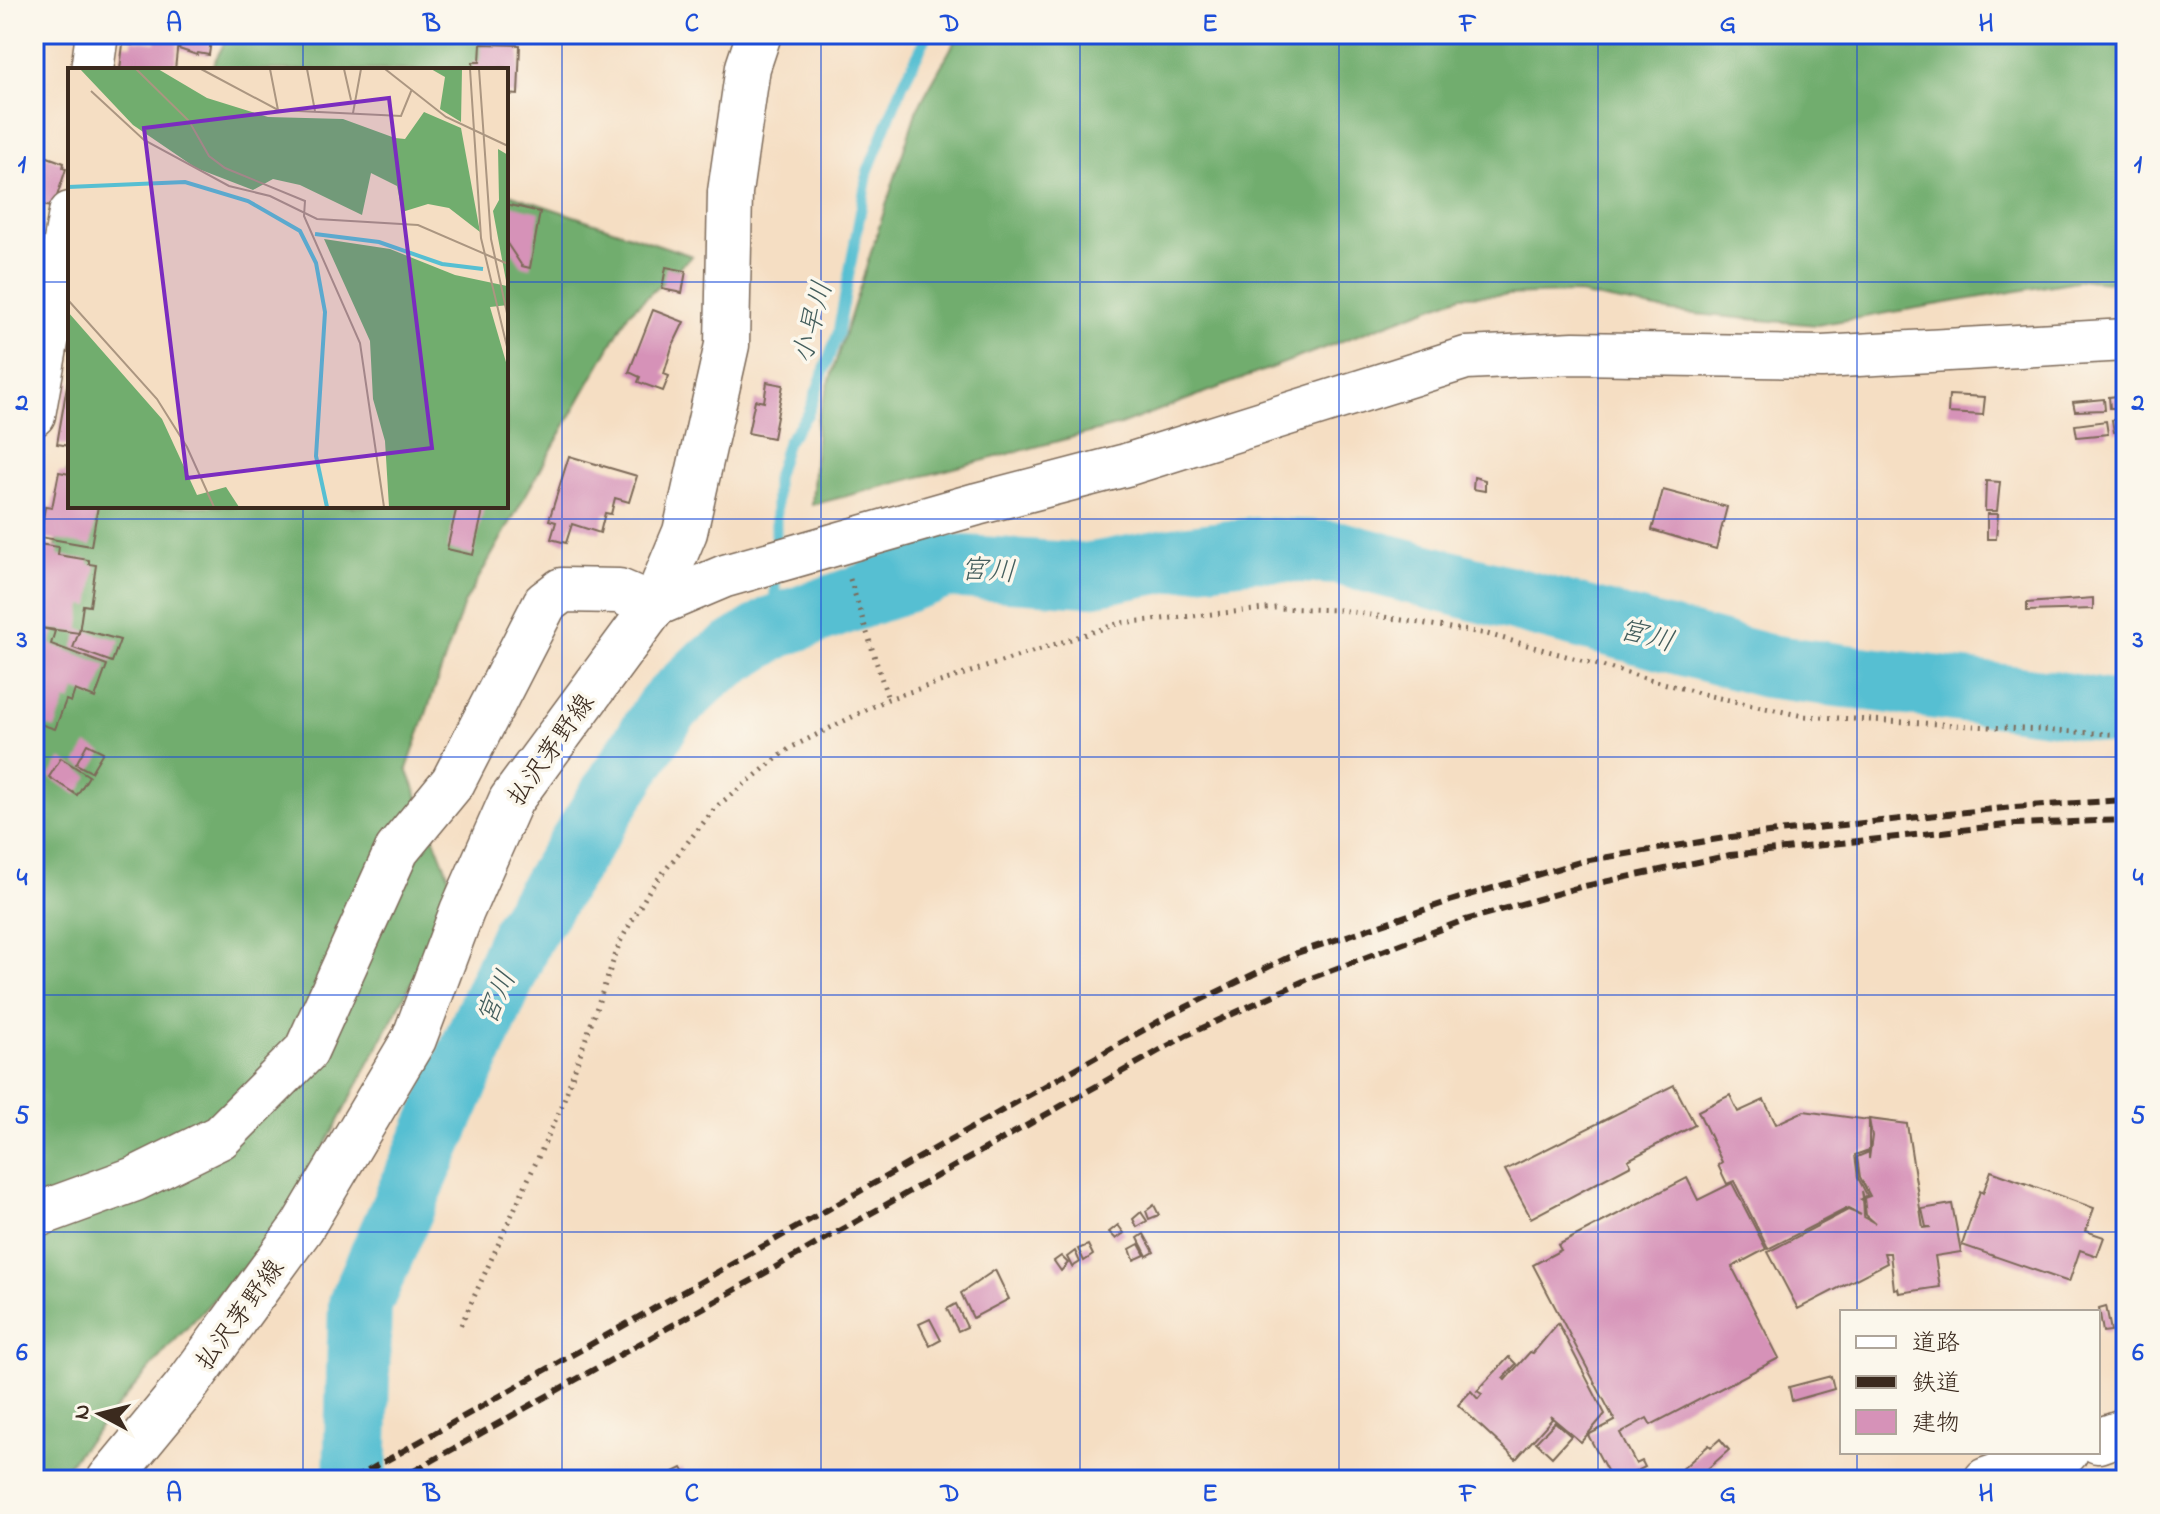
<svg xmlns="http://www.w3.org/2000/svg" width="2160" height="1514" font-family="'Indie Flower','Klee One',sans-serif">
<style>
.forest{fill:#71ad6e;stroke:#566c46;stroke-width:2}
.lines{fill:none;stroke-linecap:round;stroke-linejoin:round}
.stream{stroke:#56bfd2;stroke-width:11}
.river{stroke:#56bfd2;stroke-width:64}
.building{fill:#d692b8}
.street-casing{stroke:#7c6958;stroke-width:45}
.secondary-casing{stroke:#7c6958;stroke-width:47}
.path{stroke:#7c6958;stroke-width:5;stroke-dasharray:2 6;stroke-linecap:butt}
.street{stroke:#fff;stroke-width:42}
.secondary{stroke:#fff;stroke-width:44}
.rail{stroke:#3b2a1e;stroke-width:6;stroke-dasharray:12 6;stroke-linecap:butt}
.grid{fill:none;stroke:#1d4ed8;stroke-width:2;stroke-opacity:0.55}
.labels{text-anchor:middle;stroke-width:7;stroke-linejoin:round;paint-order:stroke}
.street-label{font-size:26px;fill:#3b2a1e;stroke:#fbf7ec}
.water-label{font-size:28px;font-style:italic;fill:#445e5d;stroke:#fbf7ec}
.inset-river{fill:none;stroke:#56bfd2;stroke-width:4}
.inset-road{fill:none;stroke:#ab9681;stroke-width:2}
.view{fill:#7b2cbf;fill-opacity:0.15;stroke:#7b2cbf;stroke-width:4}
.inset-edge{fill:none;stroke:#3b2a1e;stroke-width:4}
.neatline{fill:none;stroke:#1d4ed8;stroke-width:3}
.grid-label{font-size:26px;text-anchor:middle;font-weight:bold;fill:#1d4ed8}
</style>
<rect width="100%" height="100%" fill="#fbf7ec"/>
<filter id="ink" filterUnits="userSpaceOnUse"><feTurbulence type="fractalNoise" baseFrequency=".0125" numOctaves="2"/><feDisplacementMap in="SourceGraphic" scale="16" xChannelSelector="R" yChannelSelector="G"/><feConvolveMatrix kernelMatrix="1 2 1 2 8 2 1 2 1" color-interpolation-filters="sRGB"/></filter>
<filter id="wash" filterUnits="userSpaceOnUse"><feTurbulence type="fractalNoise" baseFrequency=".006" numOctaves="4" result="noise"/><feDisplacementMap in="SourceGraphic" scale="32" xChannelSelector="R" yChannelSelector="G"/><feGaussianBlur stdDeviation="1.8" result="paint"/><feColorMatrix in="noise" values="0 0 0 0 0 0 0 0 0 0 0 0 0 0 0 0 0 1.4 0 .05"/><feComposite in="paint" operator="in"/></filter>
<g filter="url(#wash)">
<rect width="100%" height="100%" fill="#f5dec3"/>
<g class="forest">
<polygon points="229,34 529,34 506,71 210,70"/>
<polygon points="959,34 2126,34 2126,283 2083,280 1817,325 1673,312 1573,293 1461,296 1120,425 812,505 817,420 917,109"/>
<polygon points="506,193 692,256 629,313 464,604 407,769 457,897 282,1227 164,1352 55,1480 34,1480 34,697 70,450 70,506 506,506"/>
</g>
<g class="lines">
<g class="stream">
<polyline points="776,552 776,478 787,442 808,414 838,333 868,171 903,84 928,34"/>
<polyline points="775,627 775,569"/>
</g>
<polyline class="river" points="355,1480 360,1304 522,935 667,708 709,668 775,627 947,566 1088,575 1174,559 1255,549 1339,553 1767,666 2057,703 2126,715"/>
</g>
<g id="blocks">
<g class="building">
<polygon points="196,34 229,34 228,41"/>
<polygon points="182,35 211,40 209,55 198,53 197,55 179,49"/>
<polygon points="156,39 178,41 175,70 120,70 123,44 132,45 132,40 156,43"/>
<polygon points="481,44 520,45 518,95 506,94 506,70 473,70 473,62 480,62"/>
<polygon points="34,152 64,163 63,168 66,169 53,208 34,202"/>
<polygon points="506,204 540,212 530,268 522,266 506,242"/>
<polygon points="666,267 686,271 682,293 662,289"/>
<polygon points="653,310 684,322 672,347 664,374 669,376 663,391 638,382 640,377 629,372"/>
<polygon points="68,380 70,380 70,446 57,444"/>
<polygon points="767,382 783,385 773,438 748,433 755,400 764,402"/>
<polygon points="1949,395 1985,397 1983,415 1948,413"/>
<polygon points="2126,395 2126,408 2110,408 2109,397"/>
<polygon points="2104,399 2105,410 2075,411 2073,402"/>
<polygon points="2126,419 2126,431 2114,432 2112,420"/>
<polygon points="2106,421 2108,434 2077,437 2075,425"/>
<polygon points="569,456 637,476 629,502 615,498 611,514 605,513 600,533 572,524 566,543 551,539 556,522 549,520"/>
<polygon points="59,472 70,474 70,506 98,506 91,546 40,537 45,507 52,508"/>
<polygon points="1474,477 1485,480 1485,491 1473,489"/>
<polygon points="1986,481 2000,482 1997,511 1985,511"/>
<polygon points="1663,490 1727,507 1716,549 1652,530"/>
<polygon points="457,506 484,506 473,555 447,549"/>
<polygon points="1987,514 1998,514 1996,539 1987,539"/>
<polygon points="38,544 59,547 58,555 89,560 89,564 96,565 90,606 83,605 79,633 41,628 55,631 51,644 107,665 95,698 75,690 71,702 66,700 55,729 34,722 34,620 36,621 38,610 34,610 34,570"/>
<polygon points="2093,598 2093,609 2027,611 2027,603"/>
<polygon points="80,629 120,640 112,662 73,648"/>
<polygon points="87,744 103,752 91,772 76,764"/>
<polygon points="61,758 89,776 77,795 49,777"/>
<polygon points="1674,1085 1695,1125 1628,1160 1631,1165 1531,1218 1505,1170"/>
<polygon points="1730,1095 1738,1112 1764,1100 1776,1124 1804,1111 1869,1120 1869,1150 1855,1155 1858,1178 1867,1195 1864,1198 1862,1191 1863,1198 1860,1200 1863,1199 1864,1217 1875,1223 1866,1215 1864,1198 1870,1196 1860,1177 1857,1157 1869,1152 1869,1159 1872,1136 1869,1119 1907,1124 1923,1228 1931,1227 1926,1227 1922,1209 1952,1204 1961,1252 1935,1256 1940,1287 1899,1293 1898,1288 1894,1289 1890,1253 1884,1253 1887,1263 1798,1309 1768,1252 1848,1210 1861,1215 1848,1208 1768,1249 1734,1181 1727,1184 1718,1165 1722,1162 1698,1111"/>
<polygon points="1991,1171 2094,1208 2086,1231 2104,1237 2097,1256 2080,1250 2069,1282 1962,1245 1980,1191 1983,1193"/>
<polygon points="1687,1178 1698,1200 1732,1183 1766,1249 1732,1267 1779,1358 1651,1425 1647,1418 1620,1433 1636,1464 1642,1461 1645,1467 1620,1480 1612,1480 1588,1435 1615,1421 1533,1265 1561,1250 1558,1245"/>
<polygon points="1154,1205 1159,1215 1149,1219 1146,1211"/>
<polygon points="1141,1212 1147,1221 1137,1227 1133,1219"/>
<polygon points="1118,1225 1124,1233 1116,1239 1109,1232"/>
<polygon points="1144,1234 1154,1252 1147,1256 1138,1238"/>
<polygon points="1139,1244 1145,1255 1134,1260 1130,1249"/>
<polygon points="1088,1245 1093,1255 1084,1261 1078,1249"/>
<polygon points="1075,1251 1080,1262 1072,1267 1067,1257"/>
<polygon points="1061,1256 1068,1263 1061,1271 1054,1261"/>
<polygon points="995,1270 1009,1299 973,1318 961,1293"/>
<polygon points="956,1304 967,1327 958,1331 947,1309"/>
<polygon points="2106,1306 2111,1331 2103,1332 2099,1308"/>
<polygon points="930,1319 941,1340 930,1346 919,1324"/>
<polygon points="1558,1323 1605,1414 1581,1442 1550,1416 1552,1419 1516,1459 1458,1405 1471,1391 1478,1399 1482,1394 1477,1391 1509,1357 1516,1364 1503,1378 1505,1380 1530,1352 1533,1353"/>
<polygon points="1831,1376 1834,1389 1792,1401 1789,1387"/>
<polygon points="1555,1422 1571,1436 1552,1457 1536,1442"/>
<polygon points="1720,1439 1729,1450 1695,1480 1670,1480 1709,1445 1711,1447"/>
<polygon points="682,1468 689,1480 676,1480 672,1473"/>
</g>
</g>
</g>
<g filter="url(#ink)">
<use href="#blocks" fill-opacity="0" stroke="#7c6958" stroke-width="2"/>
<g class="lines">
<g class="street-casing">
<g id="street">
<polyline points="92,70 97,34"/>
<polyline points="34,415 70,213"/>
<polyline points="654,606 725,576 977,504 1126,465 1466,358 1574,353 1822,357 2126,340"/>
</g>
</g>
<g class="secondary-casing">
<g id="secondary">
<polyline points="34,1216 135,1179 220,1137 306,1051 397,850 453,782 545,603 562,590 619,591 654,606"/>
<polyline points="2098,1441 2126,1431"/>
<polyline points="109,1480 184,1389 302,1227 414,1039 462,911 511,800 654,606 685,532 727,345 730,192 748,67 759,34"/>
<polyline points="1986,1480 2066,1452"/>
</g>
</g>
<g class="path">
<polyline points="850,579 888,699"/>
<polyline points="461,1325 561,1108 620,942 650,889 716,807 790,748 888,699 1120,623 1275,608 1341,610 1487,634 1710,696 1803,716 2126,735"/>
</g>
<use href="#street" class="street"/>
<use href="#secondary" class="secondary"/>
<g class="rail">
<polyline points="352,1480 1170,1015 1297,953 1450,901 1583,861 1731,837 2013,807 2126,800"/>
<polyline points="398,1480 1187,1035 1306,980 1462,921 1580,887 1730,855 2016,824 2126,820"/>
</g>
</g>
</g>
<path class="grid" d="M303,34v36M562,34v1446M821,34v1446M1080,34v1446M1339,34v1446M1598,34v1446M1857,34v1278M34,282h36M506,282h1620M303,506v974M34,519h2092M34,757h2092M34,995h2092M34,1232h2092M1857,1452v28"/>
<g class="labels">
<g class="street-label">
<text transform="translate(550 749) rotate(-55)" y="9">払沢茅野線</text>
<text transform="translate(239 1314) rotate(-54)" y="9">払沢茅野線</text>
</g>
<g class="water-label">
<text transform="translate(811 322) rotate(-75)" y="10">小早川</text>
<text transform="translate(988 569) rotate(3)" y="10">宮川</text>
<text transform="translate(1647 634) rotate(15)" y="10">宮川</text>
<text transform="translate(495 997) rotate(-66)" y="10">宮川</text>
</g>
</g>
<g transform="translate(68 68)">
<rect width="440" height="440" fill="#f5dec3"/>
<path d="M12,1h78l49,29 61,19 75,2 52,19 10,1 19,-27 37,16 19,104 -31,-24 -21,-4 -26,8 -5,-26 -26,-13 -9,42 -62,-30 -27,-6 -20,11 -57,-22 -63,-43zM363,1h31l-1,53 -21,-13 5,-32zM430,81l10,6v150l-18,2 18,62v138h-119l-4,-66 -12,-42 -3,-58 -46,-102 66,10 65,26 52,11 -14,-75 6,-11zM0,244l94,107 35,76 29,-8 13,20h-171z" fill="#71ad6e"/>
<path class="inset-river" d="M0,119l117,-5 63,19 52,30 16,32 9,49 -9,144 11,51M247,166l64,8 63,22 41,5"/>
<path class="inset-road" d="M68,1l53,52 20,35 16,12 80,33 -1,15 56,127 24,164M133,1l77,41 123,6 11,-27M202,1l8,41M239,1l8,42M276,1l7,31M317,1l61,48 62,29M402,1l11,169 27,113M411,1l12,170 17,79M23,23l53,49 85,46 41,10 47,23 101,6 90,39M285,45l8,-44M0,232l89,99 30,48 27,60"/>
<path class="view" d="M321,30l43,350 -245,30 -43,-350z"/>
<rect width="440" height="440" class="inset-edge"/>
</g>
<rect width="2160" height="1514" fill="none" stroke="#fbf7ec" stroke-width="88"/>
<rect x="1840" y="1310" width="260" height="144" fill="#fbf7ec" stroke="#aea59a" stroke-width="2"/>
<rect x="1856" y="1336" width="40" height="12" fill="#ffffff" stroke="#aea59a" stroke-width="2"/>
<text x="1912" y="1350" font-size="24" fill="#3b2a1e">道路</text>
<rect x="1856" y="1376" width="40" height="12" fill="#3b2a1e" stroke="#aea59a" stroke-width="2"/>
<text x="1912" y="1390" font-size="24" fill="#3b2a1e">鉄道</text>
<rect x="1856" y="1410" width="40" height="24" fill="#d692b8" stroke="#aea59a" stroke-width="2"/>
<text x="1912" y="1430" font-size="24" fill="#3b2a1e">建物</text>
<g transform="translate(100 1414) rotate(277)" stroke="#fbf7ec" stroke-width="6" paint-order="stroke">
<path d="M0-6L14 30L0 20L-14 30Z" fill="#3b2a1e"/>
<text y="-12" font-size="22" font-weight="bold" text-anchor="middle" fill="#3b2a1e">N</text>
</g>
<rect x="44" y="44" width="2072" height="1426" class="neatline"/>
<g class="grid-label">
<text x="174" y="31">A</text>
<text x="432" y="31">B</text>
<text x="692" y="31">C</text>
<text x="950" y="31">D</text>
<text x="1210" y="31">E</text>
<text x="1468" y="31">F</text>
<text x="1728" y="31">G</text>
<text x="1986" y="31">H</text>
<text x="22" y="172">1</text>
<text x="2138" y="172">1</text>
<text x="22" y="410">2</text>
<text x="2138" y="410">2</text>
<text x="22" y="647">3</text>
<text x="2138" y="647">3</text>
<text x="22" y="885">4</text>
<text x="2138" y="885">4</text>
<text x="22" y="1123">5</text>
<text x="2138" y="1123">5</text>
<text x="22" y="1360">6</text>
<text x="2138" y="1360">6</text>
<text x="174" y="1501">A</text>
<text x="432" y="1501">B</text>
<text x="692" y="1501">C</text>
<text x="950" y="1501">D</text>
<text x="1210" y="1501">E</text>
<text x="1468" y="1501">F</text>
<text x="1728" y="1501">G</text>
<text x="1986" y="1501">H</text>
</g>
</svg>
